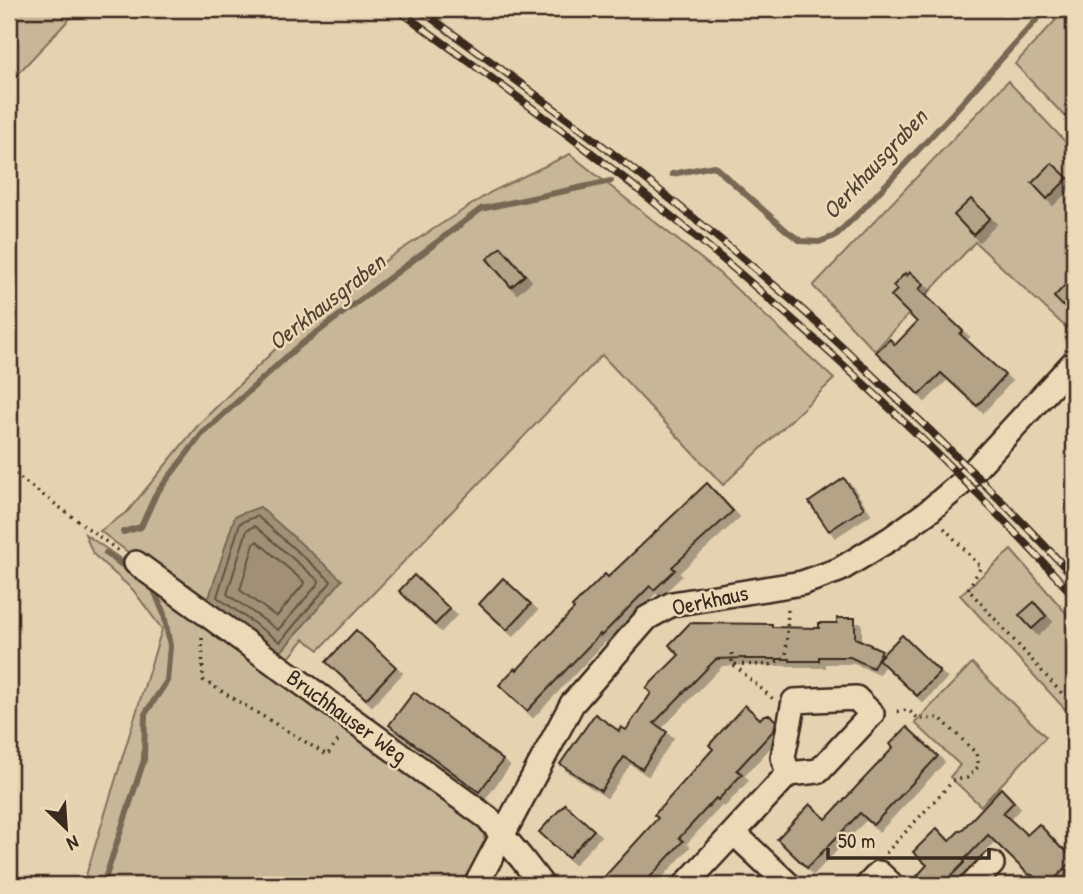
<svg xmlns="http://www.w3.org/2000/svg" width="1083" height="894" font-family="'Patrick Hand',sans-serif">
<style>
.green{fill:#c8b698;stroke:#82705b;stroke-width:2}
.water{fill:#a18f76;stroke:#786753;stroke-width:2}
.lines{fill:none;stroke-linecap:round;stroke-linejoin:round}
.shore{stroke:#645241;stroke-width:2}
.stream{stroke:#786753;stroke-width:6}
.building{fill:#b5a387;stroke:#3b2a1e;stroke-width:2;filter:url(#shadow)}
.street-casing{stroke:#3b2a1e;stroke-width:28}
.path{stroke:#3b2a1e;stroke-width:3.5;stroke-dasharray:2 5;stroke-linecap:butt}
.street{stroke:#ebd9b7;stroke-width:23}
.rail-casing{stroke:#3b2a1e;stroke-width:8}
.rail{stroke:#ebd9b7;stroke-width:5;stroke-dasharray:16;stroke-linecap:butt}
.labels{text-anchor:middle;stroke-width:5;stroke-linejoin:round;paint-order:stroke}
.street-label{font-size:23px;fill:#3b2a1e;stroke:#ebd9b7}
.water-label{font-size:24px;font-style:italic;fill:#544334;stroke:#ebd9b7}
</style>
<defs>
<filter id="shadow"><feDropShadow dx="6" dy="6" stdDeviation="0" flood-color="#0004"/></filter>
</defs>
<rect width="100%" height="100%" fill="#e4d2b1"/>
<filter id="ink" filterUnits="userSpaceOnUse"><feTurbulence type="fractalNoise" baseFrequency=".0143" numOctaves="2"/><feDisplacementMap in="SourceGraphic" scale="14" xChannelSelector="R" yChannelSelector="G"/><feConvolveMatrix kernelMatrix="1 2 1 2 8 2 1 2 1" color-interpolation-filters="sRGB"/></filter>
<g filter="url(#ink)">
<g class="green">
<polygon points="15,9 79,9 9,83 9,15"/>
<polygon points="1066,9 1074,9 1074,126 1015,64"/>
<polygon points="1008,81 1074,151 1074,335 975,242 875,351 813,286"/>
<polygon points="570,154 719,273 834,379 723,485 602,355 319,650 304,639 286,662 145,565 100,531 128,511 199,424 305,320 393,255 491,192"/>
<polygon points="85,534 157,584 481,825 486,844 463,885 83,885 162,629 133,590 93,554"/>
<polygon points="1011,550 1074,622 1074,719 960,595"/>
<polygon points="972,663 1046,737 981,806 950,777 960,765 915,723"/>
</g>
<polygon class="water" points="260,507 342,580 281,652 208,601 235,516"/>
<g class="lines">
<g class="shore">
<polygon points="257,516 331,581 330,583 280,642 217,597 240,523"/>
<polygon points="255,526 319,581 318,584 278,630 227,594 247,530"/>
<polygon points="257,541 304,582 303,585 277,616 274,615 240,590 254,544"/>
</g>
<g class="stream">
<polyline points="672,174 714,166 788,232 801,241 819,242 835,236 863,209 953,113 1046,9"/>
<polyline points="123,532 141,527 156,494 202,434 295,349 481,209 611,181"/>
<polyline points="106,553 133,573"/>
<polyline points="103,885 144,760 145,714 167,681 170,646 164,614 154,590 150,586"/>
</g>
</g>
<g class="building">
<polygon points="1052,163 1068,178 1047,199 1032,183"/>
<polygon points="971,199 990,218 973,235 954,215"/>
<polygon points="501,247 525,275 511,287 487,259"/>
<polygon points="910,272 924,284 919,289 963,331 960,334 1005,375 977,406 941,373 919,395 876,352 890,339 895,345 917,322 891,296 897,290 893,286 905,273 907,276"/>
<polygon points="1066,284 1074,293 1074,300 1066,309 1054,297"/>
<polygon points="844,478 864,508 829,531 809,502"/>
<polygon points="707,483 733,511 672,567 675,570 654,590 650,586 601,636 600,634 527,711 499,685 515,668 517,670 574,609 572,607 605,574 608,577"/>
<polygon points="414,575 450,609 435,625 399,591"/>
<polygon points="503,578 531,604 507,630 479,604"/>
<polygon points="1034,602 1046,616 1032,629 1019,615"/>
<polygon points="837,618 855,618 855,638 882,650 873,668 850,657 819,657 819,661 790,661 790,659 745,659 745,658 716,659 654,723 667,732 642,769 624,757 601,791 560,764 595,714 619,731 621,727 626,730 651,693 646,688 679,655 669,645 690,623 772,624 772,627 819,628 819,623 837,623"/>
<polygon points="356,630 396,667 366,699 326,662"/>
<polygon points="902,635 940,672 917,696 878,659"/>
<polygon points="414,692 503,760 479,792 389,725"/>
<polygon points="745,705 760,719 764,715 770,715 776,721 774,730 737,770 742,774 718,800 716,798 679,838 683,841 643,885 597,885 658,818 654,815 713,749 709,745"/>
<polygon points="907,727 938,756 873,825 860,813 807,868 777,839 810,804 826,819 893,748 890,744"/>
<polygon points="1001,788 1014,802 1003,813 1027,835 1039,824 1061,848 1063,848 1074,859 1049,885 1043,885 1032,875 1028,874 988,835 964,860 964,863 942,885 927,885 917,876 927,865 913,852 937,828 949,841 960,830 961,831"/>
<polygon points="565,804 594,830 568,858 539,832"/>
</g>
<g class="lines">
<g class="street-casing">
<g id="street">
<polyline points="136,563 488,818 522,859 542,885"/>
<polyline points="734,833 789,885"/>
<polyline points="476,885 572,704 647,618 672,604 802,583 839,570 890,539 929,511 964,481 1074,362"/>
<polyline points="685,885 788,774 819,771 872,714 856,698 794,701 783,757 788,774"/>
<polyline points="868,885 879,873 892,885"/>
<polyline points="972,885 992,864"/>
</g>
</g>
<g class="path">
<polyline points="9,470 120,552"/>
<polyline points="944,528 981,567 968,589 1074,707"/>
<polyline points="202,638 203,680 327,755 340,738"/>
<polyline points="732,653 732,664 770,665 786,657 788,608"/>
<polyline points="734,665 773,699"/>
<polyline points="886,853 954,780 967,778 979,766 976,753 940,718 919,719 908,710 892,712"/>
</g>
<use href="#street" class="street"/>
<g class="rail-casing">
<g id="rail">
<path d="M397,9c92,67 185,134 274,207 143,117 279,243 403,380"/>
<path d="M419,9c124,90 247,182 363,283 38,32 73,67 109,101 63,60 124,120 183,184"/>
</g>
</g>
<use href="#rail" class="rail"/>
</g>
</g>
<g class="labels">
<g class="street-label">
<text transform="translate(710 600) rotate(-12)" y="8">Oerkhaus</text>
<text transform="translate(347 716) rotate(36)" y="8">Bruchhauser Weg</text>
</g>
<g class="water-label">
<text transform="translate(875 164) rotate(-47)" y="8">Oerkhausgraben</text>
<text transform="translate(327 302) rotate(-38)" y="8">Oerkhausgraben</text>
</g>
</g>
<rect width="1083" height="894" fill="none" stroke="#ebd9b7" stroke-width="35"/>
<rect x="18" y="18" width="1048" height="859" fill="none" stroke="#3b2a1e" stroke-width="2.5" filter="url(#ink)"/>
<g transform="translate(66 828) rotate(155)" stroke="#ebd9b7" stroke-width="5" paint-order="stroke">
<path d="M0-5L12 26L0 18L-12 26Z" fill="#3b2a1e"/>
<text y="-10" font-size="19" font-weight="bold" text-anchor="middle" fill="#3b2a1e">N</text>
</g>
<path d="M828 848v10h161v-10" fill="none" stroke="#3b2a1e" stroke-width="3.5"/>
<text x="838" y="848" font-size="21" fill="#3b2a1e" stroke="#ebd9b7" stroke-width="5" paint-order="stroke">50 m</text>
</svg>
